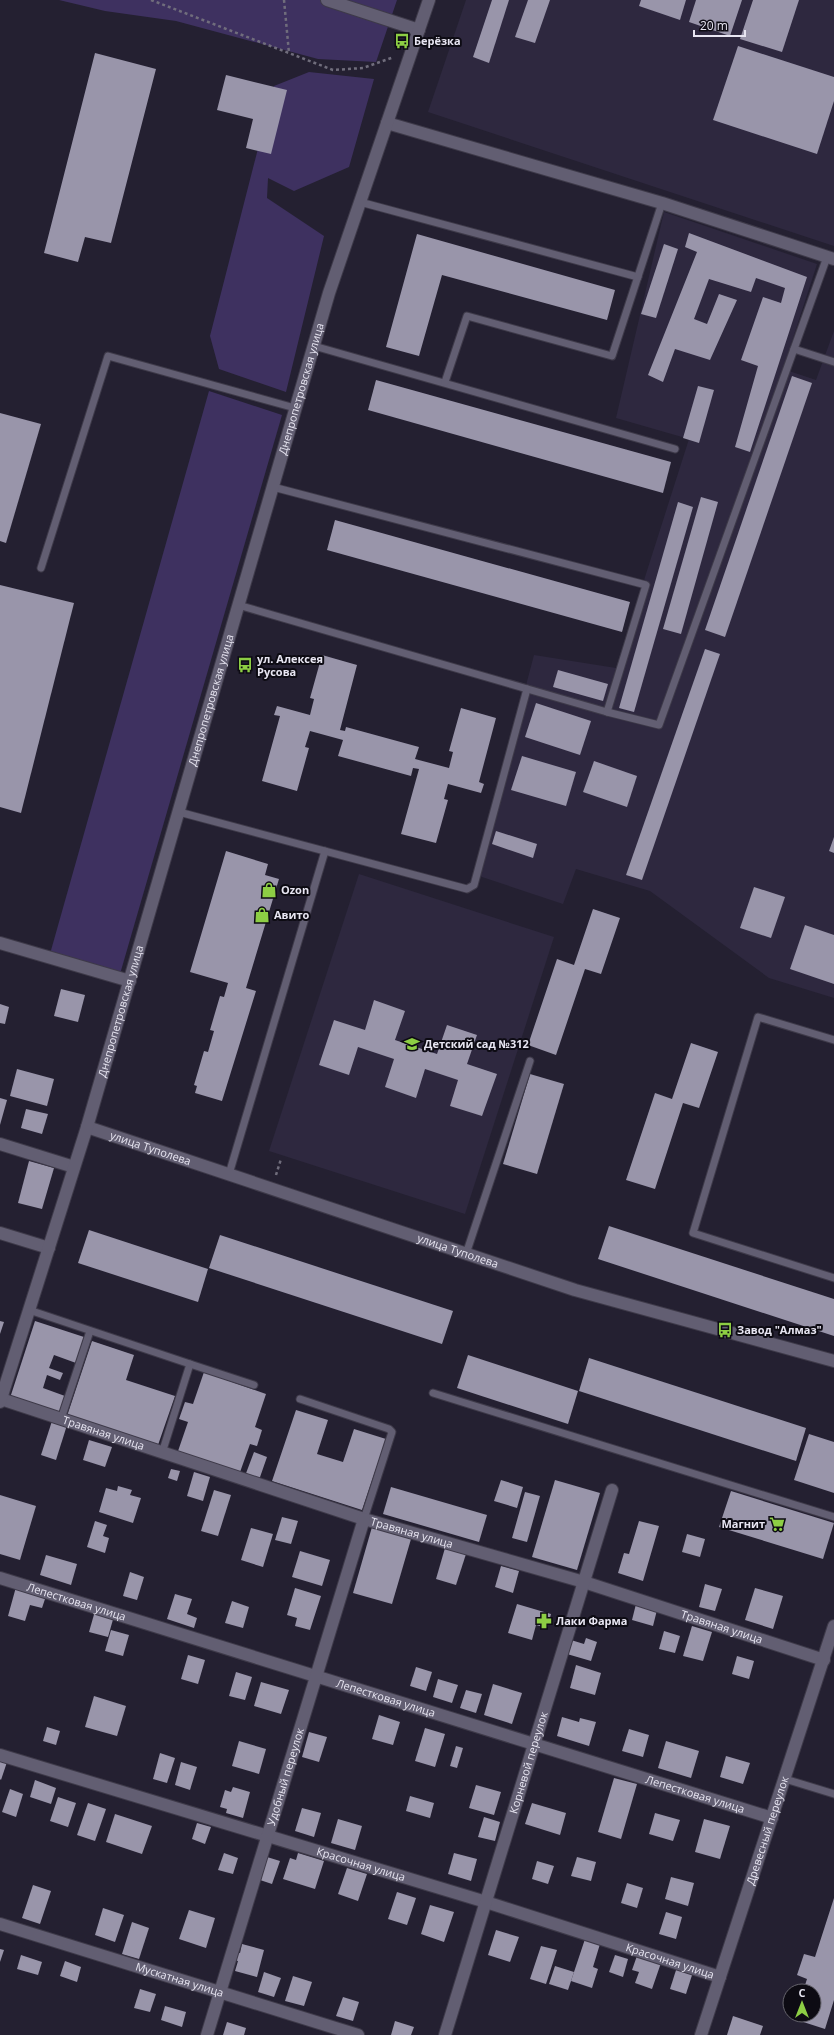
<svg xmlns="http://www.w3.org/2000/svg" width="834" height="2035" font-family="'Open Sans',sans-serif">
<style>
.built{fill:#2e283f}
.green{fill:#3e3160}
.building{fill:#9995aa}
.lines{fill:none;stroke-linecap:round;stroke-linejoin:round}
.service-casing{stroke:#3e3a49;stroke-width:9}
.minor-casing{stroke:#3e3a49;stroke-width:14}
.tertiary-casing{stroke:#3e3a49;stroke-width:14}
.path{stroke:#706d7c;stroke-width:2.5;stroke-dasharray:3 3;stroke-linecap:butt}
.service{stroke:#625e72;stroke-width:7}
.minor{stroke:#625e72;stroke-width:12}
.tertiary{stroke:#625e72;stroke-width:12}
.labels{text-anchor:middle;stroke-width:4;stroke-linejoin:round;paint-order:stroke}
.poi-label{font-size:11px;font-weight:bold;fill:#e8e6f2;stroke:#0d0b13;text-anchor:start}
.street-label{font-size:11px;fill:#e8e6f2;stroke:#0d0b13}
</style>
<rect width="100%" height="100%" fill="#242031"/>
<g class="built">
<polygon points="466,0 834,0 834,246 428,112"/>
<polygon points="664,212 817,264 783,369 816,380 834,331 834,998 769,978 650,891 576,869 563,904 476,875 534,655 616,668 689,439 616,418"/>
<polygon points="359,874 554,937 465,1214 269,1151"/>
</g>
<g class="green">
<polygon points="59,0 397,0 376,62 318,59 176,21 105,11"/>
<polygon points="309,72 374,79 349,167 294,191 268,178 267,198 324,236 286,392 219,369 210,336 274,86"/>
<polygon points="209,391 282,415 120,974 50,954"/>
</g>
<g class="building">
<polygon points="492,0 509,0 489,63 473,57"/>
<polygon points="528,0 550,0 535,43 515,37"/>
<polygon points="641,0 686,0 680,20 639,6"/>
<polygon points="696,0 742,0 730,36 689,22"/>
<polygon points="753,0 799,0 782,52 740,39"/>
<polygon points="738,46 834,77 834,101 817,154 713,120"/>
<polygon points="95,53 156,69 111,243 85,237 78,262 44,253"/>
<polygon points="226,75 287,90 271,154 246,148 253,119 217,110"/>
<polygon points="689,233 807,277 750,452 735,447 758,366 741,360 763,297 781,303 785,288 756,278 751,292 709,279 694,319 707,324 719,294 737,300 710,360 675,349 663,382 648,375 697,252 685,247"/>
<polygon points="417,234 615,290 607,320 442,275 419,356 386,347"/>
<polygon points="664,244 678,249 656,318 641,314"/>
<polygon points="792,376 812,383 725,637 705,630"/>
<polygon points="376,380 671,462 663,493 368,410"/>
<polygon points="698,386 714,390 699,443 683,438"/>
<polygon points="0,413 41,424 6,543 0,541"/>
<polygon points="701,497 718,502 681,634 663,629"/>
<polygon points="678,502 693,507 634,712 619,708"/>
<polygon points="335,520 630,602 622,632 327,550"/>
<polygon points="0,585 74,603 21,813 0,807"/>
<polygon points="705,649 720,654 642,880 626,875"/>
<polygon points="322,655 357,665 340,730 345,731 346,727 419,747 415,759 449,768 453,752 449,751 461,708 496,718 479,782 484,784 481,793 448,784 444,799 448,800 436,843 401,834 419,769 413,768 411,776 338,756 343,740 310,731 305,747 309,748 297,791 262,781 280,716 274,715 277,706 310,715 314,699 310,698"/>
<polygon points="558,670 608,684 603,701 553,687"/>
<polygon points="536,703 591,721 580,755 525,737"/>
<polygon points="522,756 576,772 566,806 511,790"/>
<polygon points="594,761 637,776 627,807 583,792"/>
<polygon points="496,831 537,844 533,858 492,844"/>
<polygon points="834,837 834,853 829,851"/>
<polygon points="226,851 268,864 265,875 279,879 246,988 256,991 222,1101 195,1093 197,1086 194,1085 204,1051 208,1052 214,1031 210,1030 220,996 224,997 228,983 190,972"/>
<polygon points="754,887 785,897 771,938 740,928"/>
<polygon points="593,909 620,918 601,974 585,969 556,1055 528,1045 557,959 574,965"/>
<polygon points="805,925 834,935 834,984 790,969"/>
<polygon points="61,989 85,995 78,1022 54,1016"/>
<polygon points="374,1000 405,1011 395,1040 437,1054 447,1025 477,1035 467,1064 497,1074 482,1116 450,1106 458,1080 425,1069 416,1098 385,1087 394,1059 358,1047 349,1075 319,1065 334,1020 365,1030"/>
<polygon points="0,1004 9,1007 5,1024 0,1023"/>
<polygon points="691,1043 718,1052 699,1108 683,1103 655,1189 626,1180 655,1093 672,1099"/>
<polygon points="17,1069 54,1079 47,1106 10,1096"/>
<polygon points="530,1074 564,1084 537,1174 503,1164"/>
<polygon points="0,1098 7,1100 0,1125"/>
<polygon points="26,1109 48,1114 42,1134 21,1128"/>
<polygon points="29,1161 54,1168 42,1209 18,1203"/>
<polygon points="609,1226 834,1299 834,1336 598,1259"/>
<polygon points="89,1230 208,1269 198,1302 78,1263"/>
<polygon points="220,1235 453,1311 442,1344 209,1268"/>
<polygon points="0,1321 4,1322 0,1334"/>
<polygon points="35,1321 84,1337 76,1363 54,1355 49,1368 63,1373 60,1380 47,1375 43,1388 65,1396 58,1417 9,1401"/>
<polygon points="92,1341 134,1355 126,1380 175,1396 158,1445 67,1416"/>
<polygon points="468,1355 578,1391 568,1424 457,1388"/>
<polygon points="589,1358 806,1428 796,1461 579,1391"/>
<polygon points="204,1372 266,1394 255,1427 262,1430 257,1446 250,1444 239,1475 177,1454 188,1422 179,1419 185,1402 193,1404"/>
<polygon points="296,1410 328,1420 317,1454 343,1462 354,1429 386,1439 362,1510 272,1481"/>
<polygon points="52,1421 67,1425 56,1460 41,1455"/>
<polygon points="809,1434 834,1442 834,1493 794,1480"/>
<polygon points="89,1440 112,1447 105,1467 83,1460"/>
<polygon points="254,1452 267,1457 259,1480 245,1476"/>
<polygon points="171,1469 180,1471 177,1481 168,1478"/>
<polygon points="194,1472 210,1477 203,1501 187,1496"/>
<polygon points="501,1480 523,1487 517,1508 494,1501"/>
<polygon points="555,1480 600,1493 577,1570 532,1557"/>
<polygon points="118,1486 132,1490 130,1495 141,1498 133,1523 99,1512 106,1488 117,1491"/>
<polygon points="391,1487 487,1515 479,1542 383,1514"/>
<polygon points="214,1490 231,1495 218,1536 201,1531"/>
<polygon points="731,1491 834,1523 823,1559 719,1527"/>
<polygon points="525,1492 540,1496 527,1542 512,1538"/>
<polygon points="0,1495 36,1506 20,1560 0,1554"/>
<polygon points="282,1517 298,1521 291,1544 275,1540"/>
<polygon points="95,1521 107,1525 103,1536 109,1538 105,1553 87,1547"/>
<polygon points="639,1521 659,1526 643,1581 618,1573 624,1553 629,1554"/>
<polygon points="372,1527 411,1539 392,1604 353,1593"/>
<polygon points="251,1528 273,1534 263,1567 241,1560"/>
<polygon points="687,1534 705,1539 700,1557 682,1552"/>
<polygon points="445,1548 466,1554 456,1585 436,1579"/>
<polygon points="300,1551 330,1560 322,1586 292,1577"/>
<polygon points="46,1555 77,1564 71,1585 40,1575"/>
<polygon points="501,1566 519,1571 513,1593 495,1587"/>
<polygon points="130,1572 144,1577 137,1600 123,1596"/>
<polygon points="705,1584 722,1589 715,1611 699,1607"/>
<polygon points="16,1587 46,1596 42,1608 30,1605 25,1621 8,1616"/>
<polygon points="295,1588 321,1596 310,1630 295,1626 297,1618 287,1615"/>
<polygon points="755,1588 783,1596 773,1629 745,1620"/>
<polygon points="175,1594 192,1599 187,1614 197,1618 194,1628 167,1619"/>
<polygon points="232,1601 249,1607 243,1628 225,1623"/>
<polygon points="517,1604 551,1614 547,1628 536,1625 532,1640 508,1633"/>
<polygon points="636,1604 657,1610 653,1626 632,1620"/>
<polygon points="95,1611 114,1616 108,1637 89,1632"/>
<polygon points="692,1626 712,1632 703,1661 683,1656"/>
<polygon points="111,1630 129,1635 123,1656 105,1651"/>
<polygon points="664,1631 680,1636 675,1653 659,1649"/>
<polygon points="586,1638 597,1642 591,1661 567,1654 571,1640 584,1644"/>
<polygon points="188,1655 205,1660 198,1684 181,1679"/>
<polygon points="737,1656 754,1661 749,1679 732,1674"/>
<polygon points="576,1665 601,1673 595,1695 570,1688"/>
<polygon points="416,1667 432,1672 426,1691 410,1686"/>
<polygon points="236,1672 252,1677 245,1700 229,1696"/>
<polygon points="438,1679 458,1685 452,1703 433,1697"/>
<polygon points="261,1682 289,1690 281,1714 254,1706"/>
<polygon points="493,1684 522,1693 512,1724 484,1715"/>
<polygon points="466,1690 482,1694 476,1713 460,1708"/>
<polygon points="94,1696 126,1706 117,1736 85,1727"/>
<polygon points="379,1715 400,1722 393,1745 372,1739"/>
<polygon points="562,1717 579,1722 580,1718 596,1722 589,1746 557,1736"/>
<polygon points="47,1727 60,1731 56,1745 43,1741"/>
<polygon points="425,1728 445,1734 435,1767 415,1761"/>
<polygon points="629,1729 649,1735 643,1757 622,1751"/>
<polygon points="309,1732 327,1737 319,1762 302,1757"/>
<polygon points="239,1741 266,1749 259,1774 232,1766"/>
<polygon points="666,1741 699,1751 691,1778 658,1768"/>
<polygon points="456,1746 463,1748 457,1768 450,1766"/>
<polygon points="160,1753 175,1758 167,1783 153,1779"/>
<polygon points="0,1756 8,1759 1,1780 0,1779"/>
<polygon points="726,1756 750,1763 743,1784 720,1777"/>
<polygon points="181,1762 197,1767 190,1790 175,1785"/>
<polygon points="614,1778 637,1784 621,1839 598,1832"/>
<polygon points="35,1780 56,1788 51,1804 30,1797"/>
<polygon points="476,1785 501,1792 494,1815 469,1808"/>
<polygon points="233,1787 250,1792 243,1818 226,1813 227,1809 220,1807 225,1790 231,1792"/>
<polygon points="10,1789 23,1794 16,1817 2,1812"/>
<polygon points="410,1796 434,1803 430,1818 406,1811"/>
<polygon points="58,1797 76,1803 68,1827 50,1821"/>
<polygon points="88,1803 106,1809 95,1841 77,1835"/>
<polygon points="532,1803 566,1813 560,1835 525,1824"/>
<polygon points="302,1808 321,1813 314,1837 295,1831"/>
<polygon points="655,1813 680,1820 673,1841 649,1834"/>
<polygon points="115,1814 152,1826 142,1854 106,1842"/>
<polygon points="484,1817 500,1822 495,1841 478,1837"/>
<polygon points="338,1819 362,1826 355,1850 331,1843"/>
<polygon points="704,1819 730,1826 720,1859 695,1852"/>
<polygon points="197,1823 211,1827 205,1844 192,1839"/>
<polygon points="224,1853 238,1858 233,1874 218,1870"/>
<polygon points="298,1853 324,1861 315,1889 283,1879 290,1858 296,1860"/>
<polygon points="454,1853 477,1859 471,1881 448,1874"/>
<polygon points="267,1857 280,1861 272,1884 260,1880"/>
<polygon points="577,1857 596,1862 591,1881 571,1876"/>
<polygon points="537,1861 554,1866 548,1884 532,1879"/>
<polygon points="347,1868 367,1874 358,1901 338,1894"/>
<polygon points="671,1877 694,1883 688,1906 665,1899"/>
<polygon points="627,1883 643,1888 637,1908 621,1903"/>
<polygon points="33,1885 51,1891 40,1924 22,1918"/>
<polygon points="397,1892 416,1898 407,1925 388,1919"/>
<polygon points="834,1898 834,2000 825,2029 794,2019 796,2015 814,2015 814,1991 803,1991 807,1979 797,1975 804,1954 815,1957"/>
<polygon points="430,1905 454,1912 444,1942 421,1934"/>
<polygon points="103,1908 124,1915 115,1942 95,1935"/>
<polygon points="189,1910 215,1918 206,1948 179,1939"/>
<polygon points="666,1912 682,1917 676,1939 659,1934"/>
<polygon points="132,1922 149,1928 139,1959 122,1954"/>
<polygon points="496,1930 519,1937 510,1962 488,1955"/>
<polygon points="585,1939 600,1944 593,1967 598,1969 592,1988 571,1981"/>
<polygon points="242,1944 264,1950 257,1977 235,1971 238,1961 233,1960 235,1952 240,1953"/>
<polygon points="541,1946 557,1950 546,1984 530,1979"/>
<polygon points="0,1949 4,1950 0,1962"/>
<polygon points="638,1953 662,1960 652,1989 635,1983 639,1972 632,1970"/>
<polygon points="21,1955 42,1962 38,1975 17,1969"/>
<polygon points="615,1955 628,1959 623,1977 609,1972"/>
<polygon points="65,1961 81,1967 77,1982 60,1976"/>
<polygon points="555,1966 574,1972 568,1990 549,1984"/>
<polygon points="677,1967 693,1972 686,1994 670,1989"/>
<polygon points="264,1972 281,1978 274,1997 258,1992"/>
<polygon points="293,1976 312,1982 304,2006 285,2001"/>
<polygon points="140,1989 156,1994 150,2012 134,2008"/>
<polygon points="343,1997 359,2002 353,2021 336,2016"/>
<polygon points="165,2006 186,2012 182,2027 161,2020"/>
<polygon points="733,2016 763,2026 760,2035 727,2035"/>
<polygon points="395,2021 414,2027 411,2035 391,2035"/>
<polygon points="227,2022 246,2028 244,2035 223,2035"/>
</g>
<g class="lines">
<g class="service-casing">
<g id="service">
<polyline points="360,202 638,277"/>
<polyline points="314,346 675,449"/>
<polyline points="794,349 834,362"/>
<polyline points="445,382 467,316 612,356 662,203"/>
<polyline points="41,568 108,356 295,408"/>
<polyline points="238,605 607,712 646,585 273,487"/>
<polyline points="607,712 659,725 827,257"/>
<polyline points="179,812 467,889 474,885 527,689"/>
<polyline points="834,1040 758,1017 693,1233 834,1278"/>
<polyline points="229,1174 325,851"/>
<polyline points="466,1254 530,1061"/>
<polyline points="29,1310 190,1364 162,1453"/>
<polyline points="190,1364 254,1385"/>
<polyline points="433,1393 834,1517"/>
<polyline points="300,1399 389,1429 392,1432 364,1519"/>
<polyline points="61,1419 90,1331"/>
<polyline points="785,1779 834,1794"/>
</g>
</g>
<g class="minor-casing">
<g id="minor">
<polyline points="327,0 419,30"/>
<polyline points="387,123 662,203 834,259"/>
<polyline points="0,943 130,981"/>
<polyline points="0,1144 74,1167"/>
<polyline points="0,1233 49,1248"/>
<path id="s1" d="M1,1399l363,120 220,63 240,78"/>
<path id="s2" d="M0,1578l772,240"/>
<path id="s3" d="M0,1755l486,147 234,75"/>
<path id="s4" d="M0,1924l358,111"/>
<path id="s5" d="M207,2035l157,-516"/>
<path id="s6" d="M445,2035l167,-545"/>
</g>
</g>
<g class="tertiary-casing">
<g id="tertiary">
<path id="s7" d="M87,1127l488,163 259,71"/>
<path id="s8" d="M0,1402l87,-275 242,-834 100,-293"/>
<path id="s9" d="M701,2035l133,-409"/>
</g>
</g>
<g class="path">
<polyline points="151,0 333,70 363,68 394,57"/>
<polyline points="284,0 289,53"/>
<polyline points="276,1175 281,1159"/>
</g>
<use href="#service" class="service"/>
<use href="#minor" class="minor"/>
<use href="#tertiary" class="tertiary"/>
</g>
<defs>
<g id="bus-bare" transform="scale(1.2)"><path d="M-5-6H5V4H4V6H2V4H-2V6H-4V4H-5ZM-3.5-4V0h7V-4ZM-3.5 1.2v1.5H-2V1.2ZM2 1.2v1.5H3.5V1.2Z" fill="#8dce44" stroke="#0d0b13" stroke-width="2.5" paint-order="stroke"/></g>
<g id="shop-bare" transform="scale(1.2)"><path d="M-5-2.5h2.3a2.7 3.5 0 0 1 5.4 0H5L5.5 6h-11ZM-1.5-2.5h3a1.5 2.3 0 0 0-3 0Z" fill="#8dce44" stroke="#0d0b13" stroke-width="2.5" paint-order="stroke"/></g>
<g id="school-bare" transform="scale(1.2)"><path d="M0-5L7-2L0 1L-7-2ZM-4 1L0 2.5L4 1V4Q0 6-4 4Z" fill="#8dce44" stroke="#0d0b13" stroke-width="2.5" paint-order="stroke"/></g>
<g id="supermarket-bare" transform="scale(1.2)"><path d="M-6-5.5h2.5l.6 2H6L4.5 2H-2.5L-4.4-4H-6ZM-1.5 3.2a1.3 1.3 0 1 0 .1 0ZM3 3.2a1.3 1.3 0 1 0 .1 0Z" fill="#8dce44" stroke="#0d0b13" stroke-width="2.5" paint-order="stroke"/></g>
<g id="pharmacy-bare" transform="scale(1.2)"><path d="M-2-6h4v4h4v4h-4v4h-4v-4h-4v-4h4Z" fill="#8dce44" stroke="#0d0b13" stroke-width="2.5" paint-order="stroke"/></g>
</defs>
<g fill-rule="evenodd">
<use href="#bus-bare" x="402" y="41"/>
<use href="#bus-bare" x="245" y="665"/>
<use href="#shop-bare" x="269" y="890"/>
<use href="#shop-bare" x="262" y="915"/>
<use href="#school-bare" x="412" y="1044"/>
<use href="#bus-bare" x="725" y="1330"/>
<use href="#supermarket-bare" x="777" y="1524"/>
<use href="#pharmacy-bare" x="544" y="1621"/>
</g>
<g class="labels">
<g class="poi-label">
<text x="414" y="45">Берёзка</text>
<text x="257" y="663">ул. Алексея<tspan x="257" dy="13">Русова</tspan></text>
<text x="281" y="894">Ozon</text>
<text x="274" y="919">Авито</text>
<text x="424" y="1048">Детский сад №312</text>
<text x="737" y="1334">Завод "Алмаз"</text>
<text x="765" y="1528" text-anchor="end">Магнит</text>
<text x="556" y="1625">Лаки Фарма</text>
</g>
<g class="street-label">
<text dy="4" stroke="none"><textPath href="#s8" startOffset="1057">Днепропетровская улица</textPath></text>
<text dy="4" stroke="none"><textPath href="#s8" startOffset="733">Днепропетровская улица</textPath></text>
<text dy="4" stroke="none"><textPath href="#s8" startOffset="409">Днепропетровская улица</textPath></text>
<text dy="4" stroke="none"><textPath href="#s7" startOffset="67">улица Туполева</textPath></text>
<text dy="4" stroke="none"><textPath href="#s7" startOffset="391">улица Туполева</textPath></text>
<text dy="4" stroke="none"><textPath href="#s1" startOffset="108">Травяная улица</textPath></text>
<text dy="4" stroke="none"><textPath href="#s1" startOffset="432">Травяная улица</textPath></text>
<text dy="4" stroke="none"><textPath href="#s2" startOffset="80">Лепестковая улица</textPath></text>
<text dy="4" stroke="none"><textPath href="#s1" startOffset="756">Травяная улица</textPath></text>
<text dy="4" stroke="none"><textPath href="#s2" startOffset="404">Лепестковая улица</textPath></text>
<text dy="4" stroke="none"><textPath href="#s6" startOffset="285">Корневой переулок</textPath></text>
<text dy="4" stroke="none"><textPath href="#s5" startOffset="270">Удобный переулок</textPath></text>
<text dy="4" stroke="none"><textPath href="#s2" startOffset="728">Лепестковая улица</textPath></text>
<text dy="4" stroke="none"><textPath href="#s9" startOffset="215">Древесный переулок</textPath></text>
<text dy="4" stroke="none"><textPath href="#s3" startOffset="377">Красочная улица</textPath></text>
<text dy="4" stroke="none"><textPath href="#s3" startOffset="701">Красочная улица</textPath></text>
<text dy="4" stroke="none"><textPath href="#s4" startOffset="188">Мускатная улица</textPath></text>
</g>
</g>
<g transform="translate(802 2003)"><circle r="19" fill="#0d0b13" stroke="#65636c"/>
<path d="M0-3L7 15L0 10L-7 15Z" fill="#8dce44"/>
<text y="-6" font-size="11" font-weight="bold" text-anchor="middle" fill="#e8e6f2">С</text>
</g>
<path d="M694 30v6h51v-6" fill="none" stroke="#e8e6f2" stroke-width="2"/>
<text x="700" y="30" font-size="12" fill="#e8e6f2" stroke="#0d0b13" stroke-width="3" paint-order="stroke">20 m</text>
</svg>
